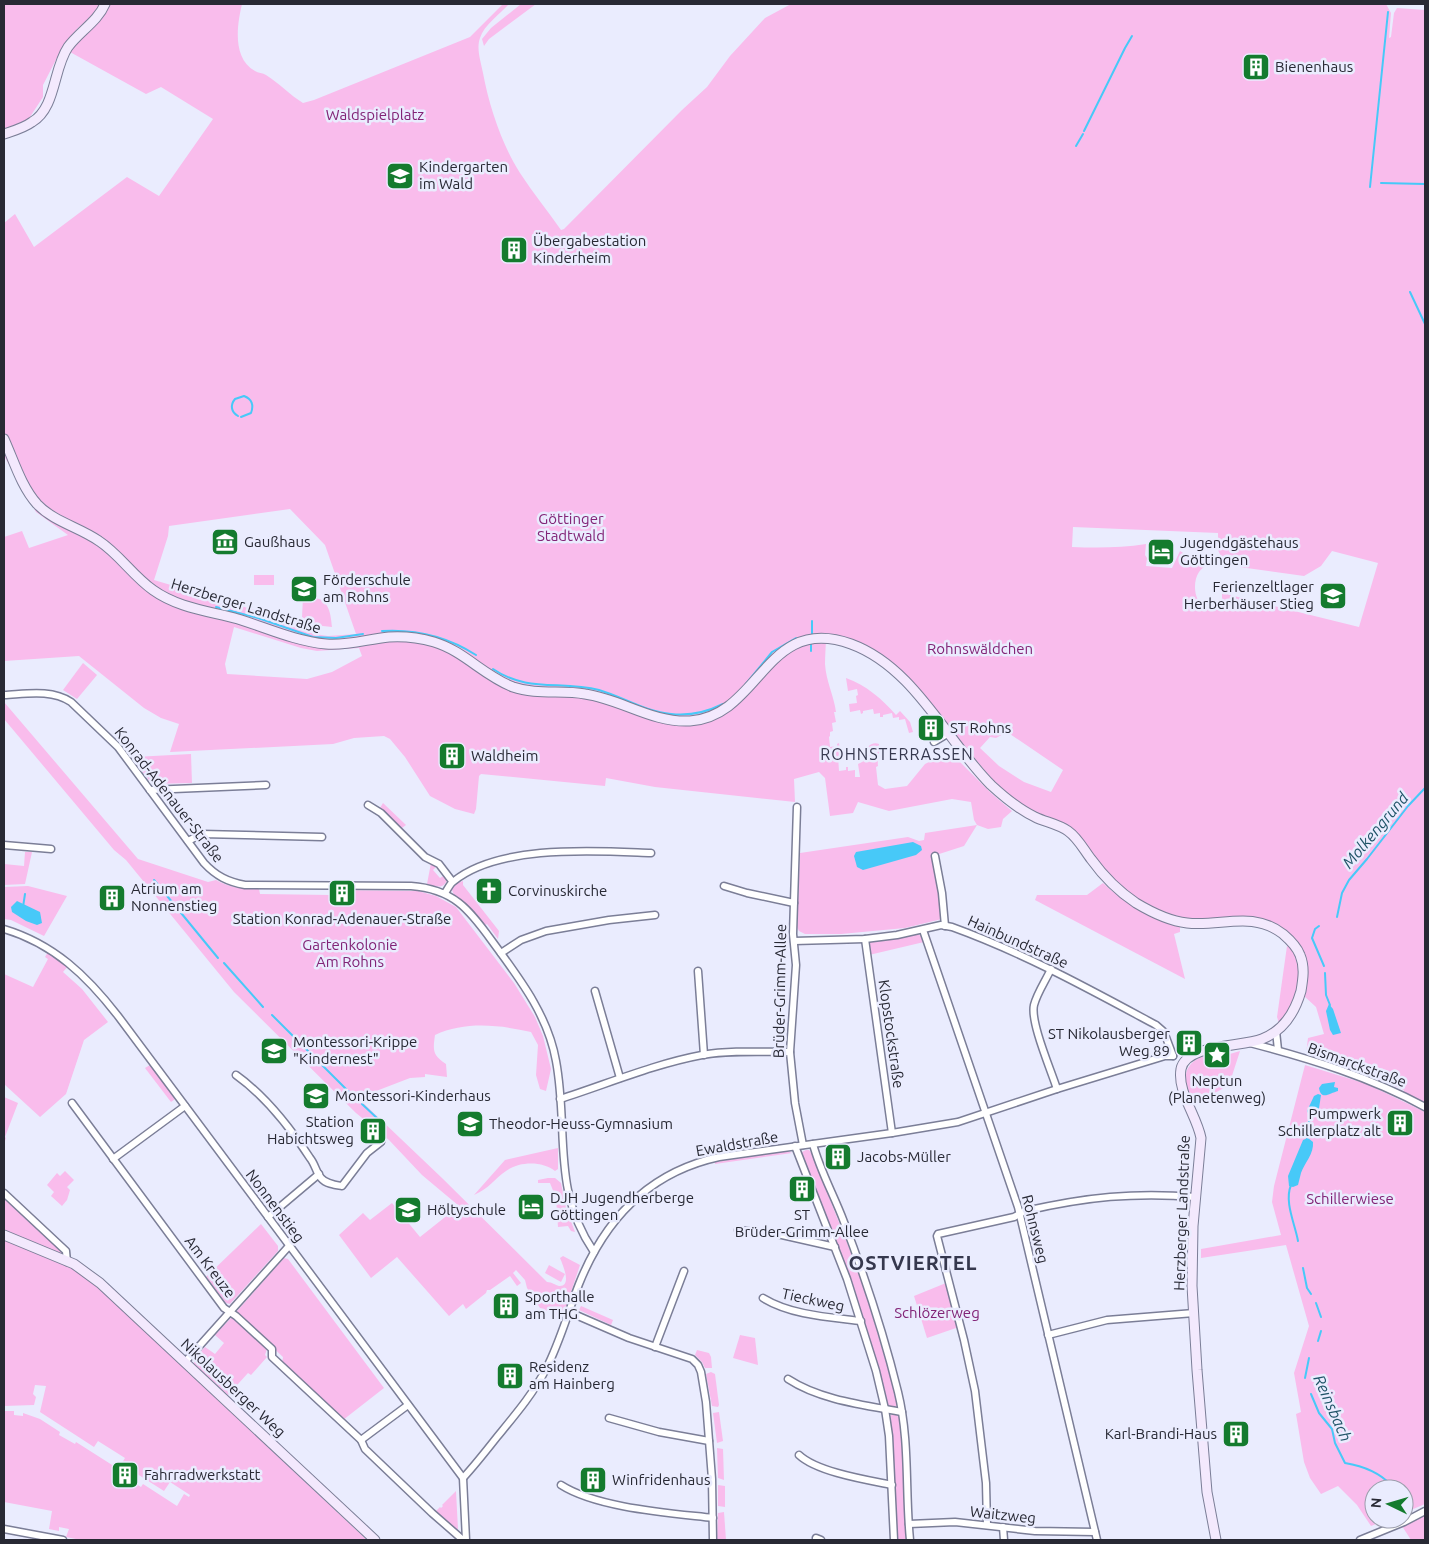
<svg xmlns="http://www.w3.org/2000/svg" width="1429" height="1544" font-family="Ubuntu,sans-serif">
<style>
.green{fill:#f9bcec;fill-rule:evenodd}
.water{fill:#47c9f8}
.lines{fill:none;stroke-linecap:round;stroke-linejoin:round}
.stream{stroke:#47c9f8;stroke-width:2}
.street-casing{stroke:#7b7e97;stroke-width:9}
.secondary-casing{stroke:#7b7e97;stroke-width:11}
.street{stroke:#fff;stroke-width:6}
.secondary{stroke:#f3e9fd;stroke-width:9}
.labels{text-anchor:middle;stroke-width:5;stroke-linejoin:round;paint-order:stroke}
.poi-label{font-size:15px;fill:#282934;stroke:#eaecfe;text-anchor:start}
.park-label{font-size:15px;fill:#822477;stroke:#eaecfe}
.street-label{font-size:15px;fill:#282934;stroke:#eaecfe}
.neighbourhood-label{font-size:16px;letter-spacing:1px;fill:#36384e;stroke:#eaecfe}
.water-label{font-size:16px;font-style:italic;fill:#205468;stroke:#eaecfe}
.district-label{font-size:20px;font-weight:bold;letter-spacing:1px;fill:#36384e;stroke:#eaecfe}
</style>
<rect width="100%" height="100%" fill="#eaecfe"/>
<g class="green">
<polygon points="4,4 102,4 98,10 77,29 62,48 43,85 43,97 28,120 34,125 4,139"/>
<path d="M110,4h132c-5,21 -10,54 13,67 3,2 8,2 11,4 13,8 24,20 37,28l11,-3 156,-63 33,-33h6c-9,10 -25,21 -29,34 -4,11 1,24 3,35 6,33 19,72 37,100 13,20 28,38 41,57l3,-1 118,-119 25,-23 23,-31 35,-38 26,-14h595l5,9 -2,25 2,-1 3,-24 3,-5 28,2v1093l-22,-11 1,-2 -38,-16 -60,-20 2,-16 16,-4 -8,-27 -12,-11 1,-30 -34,-43 -72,-1 -20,-3 -24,-9 -18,-10 -29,-25 -31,-42 -56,-26 -28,-27 -92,-108c-26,-24 -42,-29 -75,-37 0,10 -1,20 -1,29 1,17 9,32 11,48h-2l2,10 -4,1 1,8 -3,1v4l-1,1 1,10 7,-1v-2l2,-1 1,8h1l1,4 -4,1 1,15 7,-1v-3h2v4l7,-1v7h5l-2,-13 6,-3 -2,-7c4,-5 9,-13 17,-10 1,8 -2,15 -1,22l-2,1 2,18 7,4 22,-3 18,-22 14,-7 20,4 32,32 21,18 -9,8 -2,8 -13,2 -11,-4 -13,21 -31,10 8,37 1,26 -37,9 -64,6h-36l-6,-3 -2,-4 3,-74 108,-16 11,4 5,-1 1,-7 52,-8 -3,-5 -3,-18 -19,-3 -63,12 -31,-9 -5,11 -23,3 -5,-38 -6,-6 -25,7 1,23 -140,-15 -49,-9 -1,8 -124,-12 -2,2 -3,33 -2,5 -19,-5 -25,-13 -25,-39 -15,-18 -6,-3 -30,2 -21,6 -163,8 9,-28 -18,-6 -17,-10 -65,-52 -75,5v-124l18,-6 7,17 39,-13 -32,-23 -32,-56v-233l11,-9 19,33 93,-70 32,19 54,-77 -52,-32 -15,7 -76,-42c12,-16 33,-29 40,-48zM290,509l35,36 31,89 -28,2 -7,-1 -19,-5 -24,-13 -124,-37 14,-44 1,-10zM1073,527l145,6v17l7,15 79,11 17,-10 11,-15 46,12 -19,64 -137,-34v17c-5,0 -11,-1 -16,-2 -12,-5 -14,-26 -7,-36 2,-3 6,-6 9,-8l-20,-8 -8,-5 -8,17 -26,-2 1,-8 -2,-3 1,-11c-25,4 -49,4 -74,3zM234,627l67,21 16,3 42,-3 3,8 -30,16 -25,7 -80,-5 -2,-10zM1007,732l56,38 -12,22 -27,-10 -25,-16 -19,-18 10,-11 6,1z"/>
<polygon points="521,4 536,4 489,39 484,46 482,39 491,28"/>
<rect x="254" y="575" width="20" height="10"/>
<path d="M303,597c4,1 11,0 16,2 11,4 12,18 13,28l-18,-2 -12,-8z"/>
<polygon points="83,663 97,675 77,699 63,690"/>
<path d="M846,678c20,7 36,21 50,37l4,-4 10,11 3,10 -4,1 -4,-14 -6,1v-3l-6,1 -1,-5 -9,2v2h-3v-4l-6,1 -1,-5 -10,2v2l-2,1 -1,-4 -10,2 -1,-8 8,-1 -1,-7 2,-1 -1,-6 -9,2z"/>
<path d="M4,702l134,157 70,23 8,-2c14,8 27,9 43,9l1,5 70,1v-5l88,1 18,5 20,11 58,76 21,34 8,19 8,33 -5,22 -6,-2 -4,-14 2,-30 -7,-13c-31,-7 -66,-11 -96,3 -2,15 -3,20 11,29l1,13 -22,-3v3l-15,1 -52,20 84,80 105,104c5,0 8,3 12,4 14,1 3,-23 1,-28l3,-2 17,9 -17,51h-3l-20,-8 -13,-20 -2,-8 -9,-10 -3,3 8,10 -4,3 -7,-10 -20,14h-3l-1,3 -20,16 -3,-5 -14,12 -52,-59 -26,21 -32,-43 24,-22 7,7 22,-17 28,34 39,-31 -37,-31 -33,-35 -33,-27 -122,-121 -108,-132 -12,-10 -110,-131z"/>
<polygon points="191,754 192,783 152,784 133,760 134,757"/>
<polygon points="383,803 406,825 402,828 380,808"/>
<polygon points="25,852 32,852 25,884 4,885 4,864 24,866"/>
<path d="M431,863l6,3 -4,4 7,8 5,-3 2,5c-4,10 -11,6 -20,4z"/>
<polygon points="463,881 463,885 499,931 498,939 487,924 484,926 476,914 454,895 452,890 454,884"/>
<path d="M1103,883c22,21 48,35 77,44v5l-6,2 11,45 -150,-79 2,-5h50z"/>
<polygon points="28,886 67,896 44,936 11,920 4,919 4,887"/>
<polygon points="917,934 923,937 924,942 869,955 868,945 871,941"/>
<path d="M1287,946l3,1c16,24 7,55 -11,76l-2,-6z"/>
<polygon points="48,952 68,966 63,972 82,989 108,1022 84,1040 66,1094 40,1117 4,1084 4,974 33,987 48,959 45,957"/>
<path d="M1240,1051l-11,34 -16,9 -22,5c-13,-31 -1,-41 28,-47l4,4z"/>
<polygon points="150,1065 175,1099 171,1102 145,1068"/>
<polygon points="1305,1065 1367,1084 1425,1112 1425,1504 1404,1513 1404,1489 1374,1489 1374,1519 1389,1519 1371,1526 1357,1505 1338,1486 1321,1494 1310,1478 1304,1462 1296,1414 1301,1412 1294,1373 1309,1326 1286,1245 1201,1258 1201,1249 1281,1235 1272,1202 1274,1186"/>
<polygon points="4,1097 18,1103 5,1137 6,1138 4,1144"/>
<path d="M558,1148v21l-3,2c-12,-10 -36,-10 -49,0 -13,9 -16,17 -32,24l31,-35z"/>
<polygon points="806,1150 809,1150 812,1154 862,1281 897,1399 898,1404 895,1407 887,1405 865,1324 845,1266 802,1158 802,1152"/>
<polygon points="787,1151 792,1153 715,1164 715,1162"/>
<polygon points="65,1171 74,1180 67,1187 70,1190 67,1200 62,1206 51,1196 54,1192 47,1185 57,1173 60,1176"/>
<polygon points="548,1178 555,1178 561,1183 566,1208 575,1232 571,1231 568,1226 558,1227 556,1198 550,1183 538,1183 538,1180"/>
<polygon points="4,1198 62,1250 91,1281 367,1540 81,1540 66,1537 69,1529 59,1527 59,1531 49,1529 52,1511 4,1502 4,1411 14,1411 14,1415 23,1416 23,1413 40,1419 60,1432 59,1435 75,1444 76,1442 120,1470 119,1472 121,1475 141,1487 143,1484 177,1506 184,1494 189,1497 190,1495 170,1482 164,1491 123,1465 122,1463 125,1458 98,1441 94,1447 40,1412 46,1386 35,1385 33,1394 36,1397 34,1405 4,1406"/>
<polygon points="261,1224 278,1246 278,1251 230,1304 226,1303 206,1277"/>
<polygon points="284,1258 288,1259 384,1388 343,1420 282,1364 283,1357 237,1314 237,1311"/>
<polygon points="549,1265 565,1274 561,1282 545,1273"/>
<polygon points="946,1283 957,1326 956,1328 927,1338 914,1296"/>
<polygon points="581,1306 613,1320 611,1325 579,1310"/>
<polygon points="231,1318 234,1318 267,1349 265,1355 267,1357 251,1375 248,1373 228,1395 194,1364 194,1359 205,1347 215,1354 224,1343 215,1335"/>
<polygon points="740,1335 755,1338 758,1365 733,1358"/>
<polygon points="697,1350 709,1353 711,1357 712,1368 705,1368 702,1362 695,1355"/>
<polygon points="711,1372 715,1374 719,1405 718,1407 712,1406 706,1374"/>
<polygon points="719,1412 723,1441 717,1443 713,1413"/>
<polygon points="891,1415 896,1415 900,1418 903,1440 907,1540 897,1540 894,1461 889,1418"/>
<polygon points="717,1448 723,1449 724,1480 718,1478"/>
<polygon points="718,1485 725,1486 725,1507 718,1506"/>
<polygon points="456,1491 458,1529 455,1529 435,1512 440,1507 441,1508 443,1506 442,1505"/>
<polygon points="724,1512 726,1540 717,1540 718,1513"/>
<polygon points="1425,1514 1425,1540 1411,1540 1402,1526"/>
</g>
<g class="water">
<polygon points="913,842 921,846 922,850 916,855 863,870 857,867 854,856 856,852"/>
<polygon points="17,901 40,912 42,923 37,925 26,921 12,912 11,907"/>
<polygon points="1329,1004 1333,1009 1341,1033 1333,1035 1330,1030 1326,1011"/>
<path d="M1335,1082l-1,5 4,1v3c-8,2 -17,10 -19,-3l3,-4z"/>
<polygon points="1318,1094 1321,1095 1318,1115 1315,1117 1310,1117 1307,1111 1314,1096"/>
<path d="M1308,1138l5,4c1,12 -8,20 -12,31 -1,4 -2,8 -3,12l-5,2 -4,-1 -1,-10 15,-36z"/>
</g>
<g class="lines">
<g class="stream">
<polyline points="1084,131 1125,48 1132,36"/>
<polyline points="1076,146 1083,134"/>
<polyline points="1381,183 1425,184"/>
<polyline points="1370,187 1388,12"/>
<polyline points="1410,292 1425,324"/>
<path d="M238,416c-7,-4 -8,-11 -3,-17l9,-3c8,3 10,9 7,17l-10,4"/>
<polyline points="216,607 258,618 313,637 336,638 363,634"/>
<path d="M382,631c34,-2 66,6 94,24"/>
<polyline points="812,636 812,621"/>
<polyline points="811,651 811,643"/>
<path d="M493,669c35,24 68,11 106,21 24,7 47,22 72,24 18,2 36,-2 52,-10"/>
<polyline points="745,685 772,652 796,638"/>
<polyline points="154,880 218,958"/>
<polyline points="23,907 25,894"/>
<polyline points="1337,917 1342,893 1349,880 1367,859 1408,806 1425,788"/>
<polyline points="1319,926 1315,929 1312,938 1324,966"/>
<polyline points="224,963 263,1007"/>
<polyline points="1325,973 1326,995 1330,1005"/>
<polyline points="272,1015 354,1097"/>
<polyline points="362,1104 378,1119"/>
<polyline points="1307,1140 1308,1125 1311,1116"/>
<path d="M1291,1185c-7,17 4,39 7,56"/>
<polyline points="1303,1268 1307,1288 1311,1294"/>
<polyline points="1316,1303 1321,1317"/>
<polyline points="1318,1341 1321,1331"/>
<polyline points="1305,1378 1309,1358"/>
<path d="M1311,1394l8,19 13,16 3,14 10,20c18,3 34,9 46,22"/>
</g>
<g class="street-casing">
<g id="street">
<path d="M4,695c22,-1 47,-6 67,7l47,45 86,116c12,13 24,19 41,22l166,1c42,3 58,23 81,55 27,37 56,74 64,120 13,69 -5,128 38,191"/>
<polyline points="934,742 949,733"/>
<polyline points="150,790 266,785"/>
<polyline points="368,805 381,813 425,857 439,864 452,881"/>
<polyline points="797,807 793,934 796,965 790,1052 795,1103 803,1145"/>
<polyline points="188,841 202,834 322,837"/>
<polyline points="4,845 51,849"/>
<polyline points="935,856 942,893 945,926"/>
<polyline points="724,886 747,893 794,903"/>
<path d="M445,893c3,-4 5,-10 9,-12 46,-37 141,-30 197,-28"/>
<path d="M4,929c50,15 83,47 114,87l345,462 3,62"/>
<polyline points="923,930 1018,1207 1097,1540"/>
<polyline points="865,939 892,1133"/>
<path d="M794,941l71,-2 32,-4 44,-10 11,2c72,26 137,62 204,98l8,7 9,24"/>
<polyline points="501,953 521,940 546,931 609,920 655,915"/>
<path d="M1051,969c-5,11 -14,24 -17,36 -4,17 17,65 23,84"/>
<polyline points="698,971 704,1055"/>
<polyline points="595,991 620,1078"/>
<polyline points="1276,1031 1278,1050"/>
<path d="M1250,1043c61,16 120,34 175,64"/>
<path d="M236,1075c28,20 55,54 74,83 5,6 6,14 11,20 5,6 14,7 21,8l25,-33 14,-11"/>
<path d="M560,1099c47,-15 94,-35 142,-44 29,-5 59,-3 88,-3"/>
<polyline points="72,1103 224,1308 236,1316 272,1349 272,1357 361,1440 365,1449 432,1513 463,1540"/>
<path d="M813,1144c7,27 21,51 31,78 21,55 40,113 54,170 12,49 7,99 12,148"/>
<polyline points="795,1146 847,1279 876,1371 885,1409 889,1436 894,1540"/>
<polyline points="113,1159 185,1106"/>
<polyline points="4,1193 66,1251 67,1262"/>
<polyline points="268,1217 319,1174"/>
<polyline points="738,1230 782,1235 835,1247"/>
<path d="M763,1298c28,17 65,19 98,23"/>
<polyline points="569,1312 629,1338 692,1359 698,1365 701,1372 706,1402 712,1479 713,1540"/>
<polyline points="1048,1335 1107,1320 1194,1313"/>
<polyline points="655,1347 684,1271"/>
<polyline points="185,1362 289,1246"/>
<path d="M788,1379c32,21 76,26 114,33"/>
<polyline points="609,1418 659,1432 709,1441"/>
<polyline points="361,1440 408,1405"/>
<path d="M799,1455c18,17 68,25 93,30"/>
<path d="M463,1478c12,-13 23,-27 34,-41 18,-22 36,-43 49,-68 14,-27 22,-57 33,-85 26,-65 71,-112 140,-127l173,-24 66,-11 99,-33 108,-33h8"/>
<path d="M561,1485c36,23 109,28 152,33"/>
<polyline points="909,1524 955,1522 1035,1531 1095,1532"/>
<path d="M987,1525l-1,-42 -11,-92 -11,-51 -27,-104 1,-2 76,-17 11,-6c61,-14 109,-19 171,-14"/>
<polyline points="1003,1527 1004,1540"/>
<polyline points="4,1529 63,1540"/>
<polyline points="816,1538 821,1540"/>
<polyline points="1360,1540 1404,1522 1425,1511"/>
</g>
</g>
<g class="secondary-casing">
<g id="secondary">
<path d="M4,134c9,-3 20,-6 28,-12 24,-14 21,-53 36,-75 11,-15 30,-26 37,-43"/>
<path d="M4,439c10,22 17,47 33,65 17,18 42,23 62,37 20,13 34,35 54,49 25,18 56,21 85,29 29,9 57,22 88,25 21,2 42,-5 63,-7 15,-1 31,1 45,5 30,9 50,34 79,45 23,8 48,3 72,7 36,5 67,29 105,27 71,-5 75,-108 161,-77 63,23 95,96 140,141 13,12 27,24 44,32 10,5 23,7 33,14 10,7 16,19 23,28 13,18 27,32 45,44 15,9 33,18 51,20 34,4 65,-13 96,11 7,6 14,13 17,21 5,12 3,24 1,36 -6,21 -18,40 -39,48 -20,8 -76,5 -81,30 -4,23 16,47 20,69l-8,88 -1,60 5,84 10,122 9,48"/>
<polyline points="4,1235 74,1264 100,1283 375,1540"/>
</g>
</g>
<use href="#street" class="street"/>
<use href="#secondary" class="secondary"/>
</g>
<defs>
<g id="building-square" transform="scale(1.4375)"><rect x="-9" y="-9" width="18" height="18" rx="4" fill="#147b2e" stroke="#eaecfe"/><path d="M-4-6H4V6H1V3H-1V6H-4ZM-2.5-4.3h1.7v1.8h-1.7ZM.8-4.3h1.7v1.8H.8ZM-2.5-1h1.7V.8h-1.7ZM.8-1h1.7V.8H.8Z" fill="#fff"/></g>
<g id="school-square" transform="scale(1.4375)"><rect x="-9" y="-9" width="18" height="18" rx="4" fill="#147b2e" stroke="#eaecfe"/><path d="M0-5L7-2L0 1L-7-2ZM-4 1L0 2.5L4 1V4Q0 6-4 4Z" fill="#fff"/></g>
<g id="museum-square" transform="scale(1.4375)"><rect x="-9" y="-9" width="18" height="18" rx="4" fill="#147b2e" stroke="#eaecfe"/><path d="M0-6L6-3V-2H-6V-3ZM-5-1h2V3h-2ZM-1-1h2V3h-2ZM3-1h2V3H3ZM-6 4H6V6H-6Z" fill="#fff"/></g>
<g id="hotel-square" transform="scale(1.4375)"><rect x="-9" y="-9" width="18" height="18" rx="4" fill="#147b2e" stroke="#eaecfe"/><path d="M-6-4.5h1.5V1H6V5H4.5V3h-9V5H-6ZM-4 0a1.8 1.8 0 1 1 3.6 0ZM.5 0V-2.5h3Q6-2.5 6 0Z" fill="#fff"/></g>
<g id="church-square" transform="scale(1.4375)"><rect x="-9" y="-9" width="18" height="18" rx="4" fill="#147b2e" stroke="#eaecfe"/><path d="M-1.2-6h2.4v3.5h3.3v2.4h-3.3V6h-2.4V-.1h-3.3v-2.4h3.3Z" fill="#fff"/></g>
<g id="sight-square" transform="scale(1.4375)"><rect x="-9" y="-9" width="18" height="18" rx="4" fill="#147b2e" stroke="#eaecfe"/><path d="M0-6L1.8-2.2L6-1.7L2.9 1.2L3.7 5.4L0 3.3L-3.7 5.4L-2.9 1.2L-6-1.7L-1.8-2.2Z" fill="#fff"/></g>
</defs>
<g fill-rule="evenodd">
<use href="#building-square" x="1256" y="67"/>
<use href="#school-square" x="400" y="176"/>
<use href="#building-square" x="514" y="250"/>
<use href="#museum-square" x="225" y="542"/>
<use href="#hotel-square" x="1161" y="552"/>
<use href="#school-square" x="304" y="589"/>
<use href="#school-square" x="1333" y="596"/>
<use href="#building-square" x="931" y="728"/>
<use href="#building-square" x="452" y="756"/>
<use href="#church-square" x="489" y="891"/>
<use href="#building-square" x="342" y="893"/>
<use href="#building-square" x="112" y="898"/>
<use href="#building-square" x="1189" y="1043"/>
<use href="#school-square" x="274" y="1051"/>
<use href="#sight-square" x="1217" y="1055"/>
<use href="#school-square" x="316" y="1096"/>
<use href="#building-square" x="1400" y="1123"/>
<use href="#school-square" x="470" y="1124"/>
<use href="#building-square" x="373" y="1131"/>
<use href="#building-square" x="838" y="1157"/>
<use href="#building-square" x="802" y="1189"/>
<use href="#hotel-square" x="531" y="1207"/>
<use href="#school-square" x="408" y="1210"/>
<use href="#building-square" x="506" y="1306"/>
<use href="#building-square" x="510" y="1376"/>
<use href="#building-square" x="1236" y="1434"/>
<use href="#building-square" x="125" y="1475"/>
<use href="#building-square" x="593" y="1480"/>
</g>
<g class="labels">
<g class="poi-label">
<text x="1275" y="72">Bienenhaus</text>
<text x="419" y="172">Kindergarten<tspan x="419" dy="17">im Wald</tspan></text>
<text x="533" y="246">Übergabestation<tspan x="533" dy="17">Kinderheim</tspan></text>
<text x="244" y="547">Gaußhaus</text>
<text x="1180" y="548">Jugendgästehaus<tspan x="1180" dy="17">Göttingen</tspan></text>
<text x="323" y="585">Förderschule<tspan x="323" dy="17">am Rohns</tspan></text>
<text x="1314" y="592" text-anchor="end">Ferienzeltlager<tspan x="1314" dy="17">Herberhäuser Stieg</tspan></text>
<text x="950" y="733">ST Rohns</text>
<text x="471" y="761">Waldheim</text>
<text x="131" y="894">Atrium am<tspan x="131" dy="17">Nonnenstieg</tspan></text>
<text x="508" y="896">Corvinuskirche</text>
<text x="342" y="924" text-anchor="middle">Station Konrad-Adenauer-Straße</text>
<text x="1170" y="1039" text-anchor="end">ST Nikolausberger<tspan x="1170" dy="17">Weg 89</tspan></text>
<text x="293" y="1047">Montessori-Krippe<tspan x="293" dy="17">"Kindernest"</tspan></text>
<text x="1217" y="1086" text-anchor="middle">Neptun<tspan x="1217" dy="17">(Planetenweg)</tspan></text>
<text x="335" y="1101">Montessori-Kinderhaus</text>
<text x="1381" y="1119" text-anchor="end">Pumpwerk<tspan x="1381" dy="17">Schillerplatz alt</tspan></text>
<text x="354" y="1127" text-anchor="end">Station<tspan x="354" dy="17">Habichtsweg</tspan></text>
<text x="489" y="1129">Theodor-Heuss-Gymnasium</text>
<text x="857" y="1162">Jacobs-Müller</text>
<text x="550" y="1203">DJH Jugendherberge<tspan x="550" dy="17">Göttingen</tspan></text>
<text x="427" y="1215">Höltyschule</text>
<text x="802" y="1220" text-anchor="middle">ST<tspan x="802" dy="17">Brüder-Grimm-Allee</tspan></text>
<text x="525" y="1302">Sporthalle<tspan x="525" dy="17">am THG</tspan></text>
<text x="529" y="1372">Residenz<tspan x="529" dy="17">am Hainberg</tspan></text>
<text x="1217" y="1439" text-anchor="end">Karl-Brandi-Haus</text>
<text x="144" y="1480">Fahrradwerkstatt</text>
<text x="612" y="1485">Winfridenhaus</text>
</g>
<g class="park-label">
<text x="375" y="120">Waldspielplatz</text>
<text x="571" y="524">Göttinger<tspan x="571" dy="17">Stadtwald</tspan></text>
<text x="980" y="654">Rohnswäldchen</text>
<text x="350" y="950">Gartenkolonie<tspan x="350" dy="17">Am Rohns</tspan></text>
<text x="1350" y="1204">Schillerwiese</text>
<text x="937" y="1318">Schlözerweg</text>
</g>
<g class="street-label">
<text transform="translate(246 606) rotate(17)" y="5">Herzberger Landstraße</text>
<text transform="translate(169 795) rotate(52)" y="5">Konrad-Adenauer-Straße</text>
<text transform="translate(1018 942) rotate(24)" y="5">Hainbundstraße</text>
<text transform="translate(780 991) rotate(-89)" y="5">Brüder-Grimm-Allee</text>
<text transform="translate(891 1034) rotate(82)" y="5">Klopstockstraße</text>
<text transform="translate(1357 1065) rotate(20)" y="5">Bismarckstraße</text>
<text transform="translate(737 1144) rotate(-10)" y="5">Ewaldstraße</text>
<text transform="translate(275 1206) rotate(53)" y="5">Nonnenstieg</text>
<text transform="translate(1182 1213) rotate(-88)" y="5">Herzberger Landstraße</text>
<text transform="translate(1035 1229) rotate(76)" y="5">Rohnsweg</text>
<text transform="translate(210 1267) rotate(53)" y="5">Am Kreuze</text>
<text transform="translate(813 1300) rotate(12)" y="5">Tieckweg</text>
<text transform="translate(233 1388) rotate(43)" y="5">Nikolausberger Weg</text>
<text transform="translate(1003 1515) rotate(6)" y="5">Waitzweg</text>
</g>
<g class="neighbourhood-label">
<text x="897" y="760">ROHNSTERRASSEN</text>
</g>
<g class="water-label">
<text transform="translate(1375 830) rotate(-50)" y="6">Molkengrund</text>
<text transform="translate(1333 1408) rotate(66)" y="6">Reinsbach</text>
</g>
<g class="district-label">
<text x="913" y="1270">OSTVIERTEL</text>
</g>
</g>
<rect width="1429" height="1544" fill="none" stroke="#282934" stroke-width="10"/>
<g transform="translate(1389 1504) rotate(275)"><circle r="24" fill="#eaecfe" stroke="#9c9ead"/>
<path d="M0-4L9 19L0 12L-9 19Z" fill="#147b2e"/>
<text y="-8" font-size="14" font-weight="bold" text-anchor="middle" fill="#282934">N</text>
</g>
</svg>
